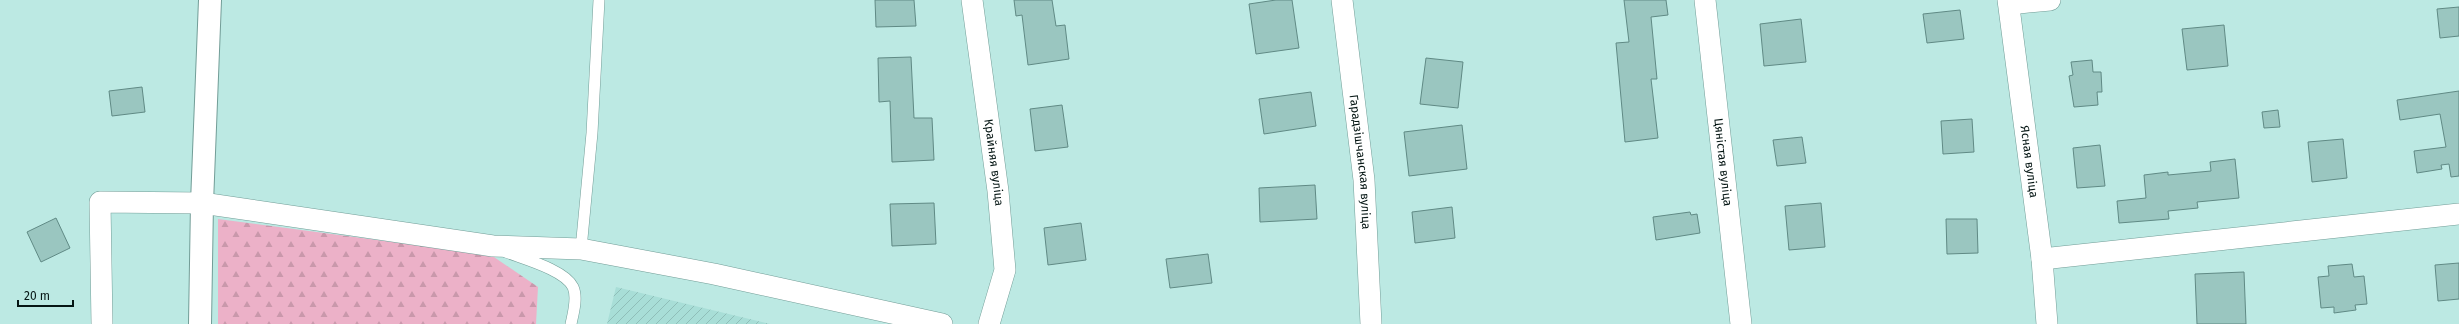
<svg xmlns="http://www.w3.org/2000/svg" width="2459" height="324" font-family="'Fira Sans',sans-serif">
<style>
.industrial{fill:url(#industrial-furrows)}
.forest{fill:url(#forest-firs)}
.building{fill:#9ac6c0;stroke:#608a85}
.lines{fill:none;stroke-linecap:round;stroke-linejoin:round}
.lane-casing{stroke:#729d97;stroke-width:12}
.street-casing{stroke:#729d97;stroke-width:22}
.secondary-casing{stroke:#729d97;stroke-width:24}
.lane{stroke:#fff;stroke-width:11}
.street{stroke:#fff;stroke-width:21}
.secondary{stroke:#fff;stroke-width:22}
.labels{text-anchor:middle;stroke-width:3;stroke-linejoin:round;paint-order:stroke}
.street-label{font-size:12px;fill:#051614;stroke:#bce9e3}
</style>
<defs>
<pattern id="industrial-furrows" width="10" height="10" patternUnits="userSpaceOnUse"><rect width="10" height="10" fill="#a8ded7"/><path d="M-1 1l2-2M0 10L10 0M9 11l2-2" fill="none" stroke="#8fbeb8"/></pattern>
<pattern id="forest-firs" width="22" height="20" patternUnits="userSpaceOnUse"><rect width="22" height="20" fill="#ecb1c8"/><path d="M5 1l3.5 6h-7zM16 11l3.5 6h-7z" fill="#c998ab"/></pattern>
</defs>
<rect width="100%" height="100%" fill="#bce9e3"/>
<polygon class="industrial" points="616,287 770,324 607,324"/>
<polygon class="forest" points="218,219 491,255 538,287 536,324 218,324"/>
<g class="building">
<polygon points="875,0 914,0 916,26 876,27"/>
<polygon points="1014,0 1052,0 1056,26 1065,25 1069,59 1028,65 1022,15 1016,16"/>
<polygon points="1276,0 1292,0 1299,48 1256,54 1249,4"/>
<polygon points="1624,0 1666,0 1668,15 1651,17 1657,79 1651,79 1658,138 1625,142 1616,43 1629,42"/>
<polygon points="2459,7 2459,36 2440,38 2437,9"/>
<polygon points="1960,10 1964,39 1927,43 1923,14"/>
<polygon points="1801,19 1806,62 1764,66 1760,24"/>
<polygon points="2224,25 2228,66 2187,70 2182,29"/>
<polygon points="911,57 914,118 932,118 934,160 892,162 890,101 879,102 878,58"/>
<polygon points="1426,58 1463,62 1458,108 1420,104"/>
<polygon points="2092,60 2093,72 2101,72 2102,92 2097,92 2098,105 2074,107 2069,76 2073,75 2071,62"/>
<polygon points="142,87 145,112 112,116 109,91"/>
<polygon points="2459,91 2459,176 2451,177 2449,164 2441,165 2442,169 2417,173 2414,151 2446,147 2440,114 2400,120 2397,100"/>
<polygon points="1311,92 1316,126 1264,134 1259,99"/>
<polygon points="1062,105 1068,147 1035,151 1030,109"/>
<polygon points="2278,110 2280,127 2264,128 2262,112"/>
<polygon points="1972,119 1974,152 1943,154 1941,121"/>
<polygon points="1462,125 1467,169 1409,176 1404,132"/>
<polygon points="1802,137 1806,163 1777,166 1773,140"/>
<polygon points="2343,139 2347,178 2312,182 2308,142"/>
<polygon points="2100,145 2105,186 2077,188 2073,148"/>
<polygon points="2235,159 2239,198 2197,202 2198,208 2168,211 2169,219 2119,223 2117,201 2146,198 2144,175 2168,172 2168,175 2211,171 2210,162"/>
<polygon points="1315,185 1317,219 1260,222 1259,188"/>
<polygon points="934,203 936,244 892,246 890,204"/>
<polygon points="1821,203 1825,247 1789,250 1785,206"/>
<polygon points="1452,207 1455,238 1415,243 1412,212"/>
<polygon points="1690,212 1691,215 1697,214 1700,233 1656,240 1653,217"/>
<polygon points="56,218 70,248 41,262 27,232"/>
<polygon points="1946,219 1977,219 1978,253 1947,254"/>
<polygon points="1081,223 1086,260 1048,265 1044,228"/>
<polygon points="1208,254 1212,283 1170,288 1166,259"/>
<polygon points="2459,263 2459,299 2438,301 2435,265"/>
<polygon points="2352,264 2354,277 2364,276 2367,304 2355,305 2356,310 2334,313 2334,307 2321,308 2318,277 2329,276 2328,266"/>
<polygon points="2244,272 2246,324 2197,324 2195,274"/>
</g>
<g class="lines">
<g class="lane-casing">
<g id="lane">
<polyline points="581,249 592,133 599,0"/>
<path d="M506,252c18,7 59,18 67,35 5,11 0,27 -2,37"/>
</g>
</g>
<g class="street-casing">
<g id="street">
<path id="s1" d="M972,0l26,191 7,79 -16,54"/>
<path id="s2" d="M1342,0l22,180 7,144"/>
<path id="s3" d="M1705,0l36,324"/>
<path id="s4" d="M2008,0l34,259 5,65"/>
<polyline points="2009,4 2050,0"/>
<polyline points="2042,259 2459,214"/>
<polyline points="102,324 100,202 202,203 493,246 581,249 714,274 942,324"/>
</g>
</g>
<g class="secondary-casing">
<polyline id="secondary" points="200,324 202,203 210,0"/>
</g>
<use href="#lane" class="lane"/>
<use href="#street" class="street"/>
<use href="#secondary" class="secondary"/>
</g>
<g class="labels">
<g class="street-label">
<text dy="4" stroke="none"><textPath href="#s2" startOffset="163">Гарадзішчанская вуліца</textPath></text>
<text dy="4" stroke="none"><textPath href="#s3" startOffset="163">Цяністая вуліца</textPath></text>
<text dy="4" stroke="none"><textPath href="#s4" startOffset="163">Ясная вуліца</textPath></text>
<text dy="4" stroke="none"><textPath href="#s1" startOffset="164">Крайняя вуліца</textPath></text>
</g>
</g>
<path d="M18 300v6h55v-6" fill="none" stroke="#051614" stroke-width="2"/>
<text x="24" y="300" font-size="12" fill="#051614" stroke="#bce9e3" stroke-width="3" paint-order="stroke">20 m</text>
</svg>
